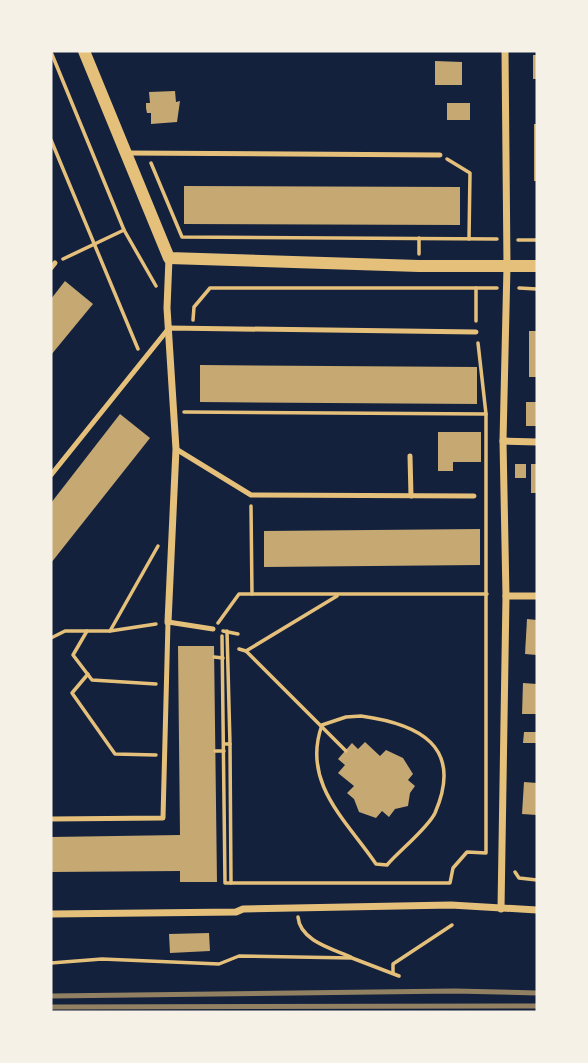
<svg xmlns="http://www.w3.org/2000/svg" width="588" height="1063" font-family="'Exo 2',sans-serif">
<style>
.building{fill:#c6a872}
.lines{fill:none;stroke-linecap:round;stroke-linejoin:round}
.path{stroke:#e5c07b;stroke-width:3.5}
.service{stroke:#e5c07b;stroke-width:5}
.minor{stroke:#e5c07b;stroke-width:7}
.tertiary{stroke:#e5c07b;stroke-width:12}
.rail{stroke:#918062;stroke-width:5}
</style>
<rect width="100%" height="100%" fill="#14213d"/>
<g class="building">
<rect x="533" y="55" width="4" height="24"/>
<polygon points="435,61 462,62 462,85 435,85"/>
<polygon points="175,91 176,102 180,101 177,122 151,124 151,113 147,113 146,108 146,103 150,103 149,92"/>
<rect x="447" y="103" width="23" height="17"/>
<rect x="534" y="124" width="3" height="57"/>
<polygon points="184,186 460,187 460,225 184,224"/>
<polygon points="65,281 93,304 51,355 51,299"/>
<rect x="529" y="331" width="8" height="46"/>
<polygon points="200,365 477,367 477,404 200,402"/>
<rect x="526" y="402" width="11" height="24"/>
<polygon points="120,414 150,438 51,563 51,503"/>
<polygon points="438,432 481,432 481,462 453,462 453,471 438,471"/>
<rect x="515" y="464" width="11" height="14"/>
<rect x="531" y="464" width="6" height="29"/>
<polygon points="480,529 480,565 264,567 264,531"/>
<polygon points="527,619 537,620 537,655 525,654"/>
<polygon points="178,646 214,646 217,882 180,882 180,871 51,872 51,837 180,835"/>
<polygon points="523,683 537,684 537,714 522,714"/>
<polygon points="524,732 537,732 537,743 523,743"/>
<polygon points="365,742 380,756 386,750 403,758 413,774 408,780 415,786 410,793 408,806 395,809 389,817 382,811 376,818 359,812 354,799 347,793 354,786 338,773 345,765 338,759 352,743 358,749"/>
<polygon points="524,782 537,783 537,815 522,814"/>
<polygon points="209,933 210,951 170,953 169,934"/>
</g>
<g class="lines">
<g class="path">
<polyline points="51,52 124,230 156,286"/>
<polyline points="51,140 138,349"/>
<polyline points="447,159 470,173 469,239"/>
<polyline points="151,163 182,237 497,239"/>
<polyline points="518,240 537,240"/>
<polyline points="419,254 419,238"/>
<polyline points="63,259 124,230"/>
<polyline points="476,288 476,321"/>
<polyline points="519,288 537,289"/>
<polyline points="193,320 194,307 210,288 497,288"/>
<polyline points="184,412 486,414 478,343"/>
<polyline points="251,506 252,594"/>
<polyline points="218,623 239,594 487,594"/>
<polyline points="87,631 73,655 92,680 156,684"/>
<polyline points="110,631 156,624"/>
<polyline points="223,631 238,634"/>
<polyline points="227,631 230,744"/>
<polyline points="222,636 225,883 450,883 453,868 467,852 486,853 486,414"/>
<polyline points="51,638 65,631 110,631 158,546"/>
<polyline points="239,649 246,651 337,596"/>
<polyline points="246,651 346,751"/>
<polyline points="214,657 223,658"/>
<polyline points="88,674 72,693 115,754 156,755"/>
<path d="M361,716c58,8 103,30 74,97 -7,15 -36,38 -48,52l-11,-1c-29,-43 -75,-81 -54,-139l24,-8z"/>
<polyline points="224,744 230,744 231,883"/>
<polyline points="215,751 224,751"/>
<polyline points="515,872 519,878 537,880"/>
<path d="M298,917c2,24 35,32 53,40"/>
<polyline points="51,963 102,959 219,964 239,956 352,958 399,976"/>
<polyline points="393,973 393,964 452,925"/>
</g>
<g class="service">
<polyline points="126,153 440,155"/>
<polyline points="51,268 55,263"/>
<polyline points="176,449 251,495 474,496"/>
<polyline points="410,456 411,496"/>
<polyline points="51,475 169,328 476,332"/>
<polyline points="51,819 163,818 168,622 213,629"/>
</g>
<g class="minor">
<polyline points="503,441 537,442"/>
<polyline points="506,596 537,596"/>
<polyline points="168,622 176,449 167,308 169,258"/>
<polyline points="501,909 506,596 503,441 507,266 505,51"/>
<polyline points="51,914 236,912 243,909 451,905 537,910"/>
</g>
<polyline class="tertiary" points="84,51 169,258 419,266 537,266"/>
<g class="rail">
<polyline points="51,996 455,991 537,993"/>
<polyline points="51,1007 537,1006"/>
</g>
</g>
<rect width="588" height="1063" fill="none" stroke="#f6f1e7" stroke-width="105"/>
</svg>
